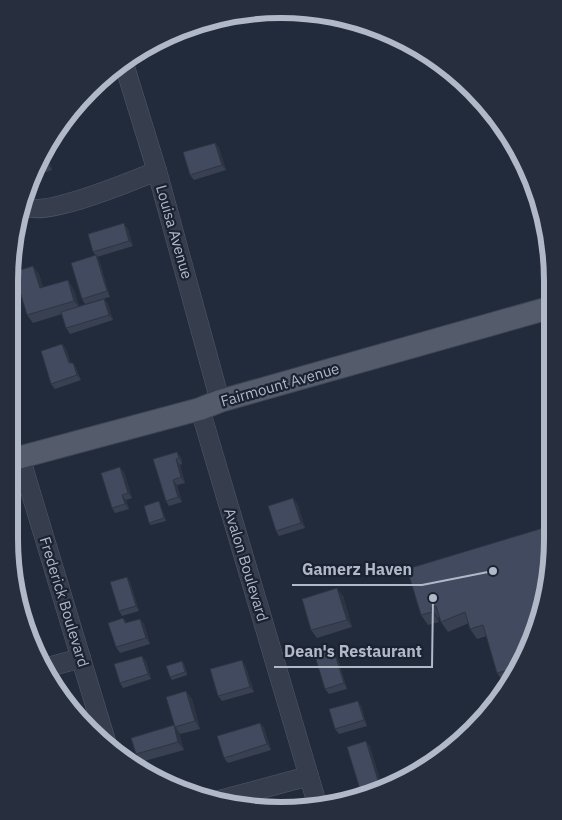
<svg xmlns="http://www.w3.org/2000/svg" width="562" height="820" font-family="'IBM Plex Sans',sans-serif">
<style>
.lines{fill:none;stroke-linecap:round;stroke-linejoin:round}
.minor-casing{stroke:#515867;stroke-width:20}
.major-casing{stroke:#3f4655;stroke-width:24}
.minor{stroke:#363d4c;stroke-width:19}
.major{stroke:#545c6c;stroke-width:22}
.wall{fill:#384051}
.shaded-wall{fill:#2e3442}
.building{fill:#414a5e;stroke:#2e3442}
.labels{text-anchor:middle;stroke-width:4.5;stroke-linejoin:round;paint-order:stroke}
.street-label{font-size:15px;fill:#b1b8c8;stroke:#1b2231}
.rim{fill:none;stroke:#b1b8c8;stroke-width:6}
.leader{fill:none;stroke:#b1b8c8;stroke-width:2}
.callout-dot{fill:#b1b8c8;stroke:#1b2231;stroke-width:2}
.callout-label{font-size:16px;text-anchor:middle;font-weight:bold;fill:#b1b8c8;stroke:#1b2231;stroke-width:4.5;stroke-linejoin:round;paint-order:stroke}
</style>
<rect width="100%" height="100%" fill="#222b3c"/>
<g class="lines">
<g class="minor-casing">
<g id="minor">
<polyline points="124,64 157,171 220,401"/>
<path d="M22,205c19,15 112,-25 135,-34"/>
<polyline points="200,409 318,807"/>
<polyline points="20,457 108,748"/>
<polyline points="45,668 81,658"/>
<polyline points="216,801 309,776"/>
</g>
</g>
<g class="major-casing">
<polyline id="major" points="10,460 200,409 220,401 549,308"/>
</g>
<use href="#minor" class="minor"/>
<use href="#major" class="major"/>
</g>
<g class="wall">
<polygon points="215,143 219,148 226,170 194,180 190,175"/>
<polygon points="45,149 52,170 33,176 32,175 37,160"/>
<polygon points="128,229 133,246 97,257 93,252"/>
<polygon points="96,255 99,260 110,297 85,304 82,299"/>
<polygon points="39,274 43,288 73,288 79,306 104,299 108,304 113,320 70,334 66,328 62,314 33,323 27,315"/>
<polygon points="62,344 66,349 71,363 73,363 76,368 81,380 55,389 51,384"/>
<polygon points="181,457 182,464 180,465 185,483 177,485 182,502 169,506 166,501 153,459"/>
<polygon points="124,472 132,498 126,500 129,509 115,513 112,508"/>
<polygon points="159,501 160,504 166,521 151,525 149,523"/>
<polygon points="297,503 305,528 279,536 276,531"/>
<polygon points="407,569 532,643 506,683 504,683 497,673 487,636 477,639 470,629 469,623 448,632 441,622 439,617 438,618 439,622 428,625 421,615"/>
<polygon points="130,582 139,611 122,616 119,611"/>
<polygon points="343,596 352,627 317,638 311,630"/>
<polygon points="25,614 29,619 35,640 32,641 21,615"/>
<polygon points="123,618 127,623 140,619 144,624 150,644 120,653 116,647"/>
<polygon points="336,653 347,689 329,694 325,689"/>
<polygon points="146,661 151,679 123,688 120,683"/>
<polygon points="182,661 184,664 187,675 172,680 170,677"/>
<polygon points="245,665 254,692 222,701 218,696"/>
<polygon points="186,691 192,699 200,729 180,734 175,727"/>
<polygon points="361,706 367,726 339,734 335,729"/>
<polygon points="260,723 264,728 271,750 228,763 224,758"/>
<polygon points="179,733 184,750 141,762 136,754"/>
</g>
<g class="shaded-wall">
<polygon points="215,143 219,148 226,170 222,165"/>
<polygon points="45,149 46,150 52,170 48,165 44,151"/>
<polygon points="124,223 128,229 133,246 129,241"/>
<polygon points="96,255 99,260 110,297 107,291"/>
<polygon points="33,266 39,274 46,296 40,288"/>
<polygon points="68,280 73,288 80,309 74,301"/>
<polygon points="104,299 108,304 113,320 109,315"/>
<polygon points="62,344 66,349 73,368 69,363"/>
<polygon points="73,363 76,368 81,380 77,375"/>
<polygon points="177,452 181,457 182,464 179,458"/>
<polygon points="176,459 180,465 185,483 181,477"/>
<polygon points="120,467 124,472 132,498 128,493"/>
<polygon points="173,480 177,485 182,502 178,497"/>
<polygon points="122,495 126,500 129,509 125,504"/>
<polygon points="293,498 297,503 305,528 301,523"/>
<polygon points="127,577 130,582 139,611 136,606"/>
<polygon points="337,588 343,596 352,627 347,620"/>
<polygon points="431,608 438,618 439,622 432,612"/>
<polygon points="25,614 29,619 35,640 31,634"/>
<polygon points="140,619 144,624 150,644 146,638"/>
<polygon points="333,648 336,653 347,689 344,683"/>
<polygon points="142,656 146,661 151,679 148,674"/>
<polygon points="242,660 245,665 254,692 250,687"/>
<polygon points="186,691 192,699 200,729 195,721"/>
<polygon points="358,701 361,706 367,726 364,720"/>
<polygon points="260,723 264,728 271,750 267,744"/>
<polygon points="174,725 179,733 184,750 178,742"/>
<polygon points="366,741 370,746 383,789 381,790"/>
</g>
<g class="building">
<polygon points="215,143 222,165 190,175 183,152"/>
<polygon points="44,151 48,165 34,169 37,160"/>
<polygon points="124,223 129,241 93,252 88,234"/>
<polygon points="96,255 107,291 82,299 71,263"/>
<polygon points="33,266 40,288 68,280 74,301 27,315 14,272"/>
<polygon points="104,299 109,315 66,328 61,312"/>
<polygon points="62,344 69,363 73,363 77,375 51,384 41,351"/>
<polygon points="177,452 179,458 176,459 181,477 173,480 178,497 166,501 153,459"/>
<polygon points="120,467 128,493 122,495 125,504 112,508 101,473"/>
<polygon points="293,498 301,523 276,531 268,506"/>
<polygon points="159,501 164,518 149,523 144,506"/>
<polygon points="553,525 553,539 532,643 516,668 497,673 483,625 470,629 465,612 441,622 436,606 431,608 432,612 421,615 407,569"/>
<polygon points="127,577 136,606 119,611 110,582"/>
<polygon points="337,588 347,620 311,630 302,599"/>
<polygon points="25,614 31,634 29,635 21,615"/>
<polygon points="123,618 125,623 140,619 146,638 116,647 108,623"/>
<polygon points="333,648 344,683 325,689 314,653"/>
<polygon points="142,656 148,674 120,683 114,664"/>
<polygon points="242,660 250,687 218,696 210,669"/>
<polygon points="182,661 185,672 170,677 166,666"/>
<polygon points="186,691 195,721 175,727 166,697"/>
<polygon points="358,701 364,720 335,729 329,709"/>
<polygon points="260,723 267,744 224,758 217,736"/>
<polygon points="174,725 178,742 136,754 131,738"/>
<polygon points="366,741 381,790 362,796 347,747"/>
</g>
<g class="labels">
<g class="street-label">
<text transform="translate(174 232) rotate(74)" y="5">Louisa Avenue</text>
<text transform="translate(280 385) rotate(-16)" y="5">Fairmount Avenue</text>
<text transform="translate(246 565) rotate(73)" y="5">Avalon Boulevard</text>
<text transform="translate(64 602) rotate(73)" y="5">Frederick Boulevard</text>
</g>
</g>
<path d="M0 0H562V820H0ZM281 18H281A263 263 0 0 1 544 281V539A263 263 0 0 1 281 802H281A263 263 0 0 1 18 539V281A263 263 0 0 1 281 18Z" fill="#272e3d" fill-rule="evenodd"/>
<path class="rim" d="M281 18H281A263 263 0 0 1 544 281V539A263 263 0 0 1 281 802H281A263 263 0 0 1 18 539V281A263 263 0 0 1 281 18Z"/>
<path class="leader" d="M493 571L422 585H292M433 598L432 667H274"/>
<g class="callout-dot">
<circle cx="493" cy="571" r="5"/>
<circle cx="433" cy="598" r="5"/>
</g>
<g class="callout-label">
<text x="357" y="575">Gamerz Haven</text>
<text x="353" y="657">Dean's Restaurant</text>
</g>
</svg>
